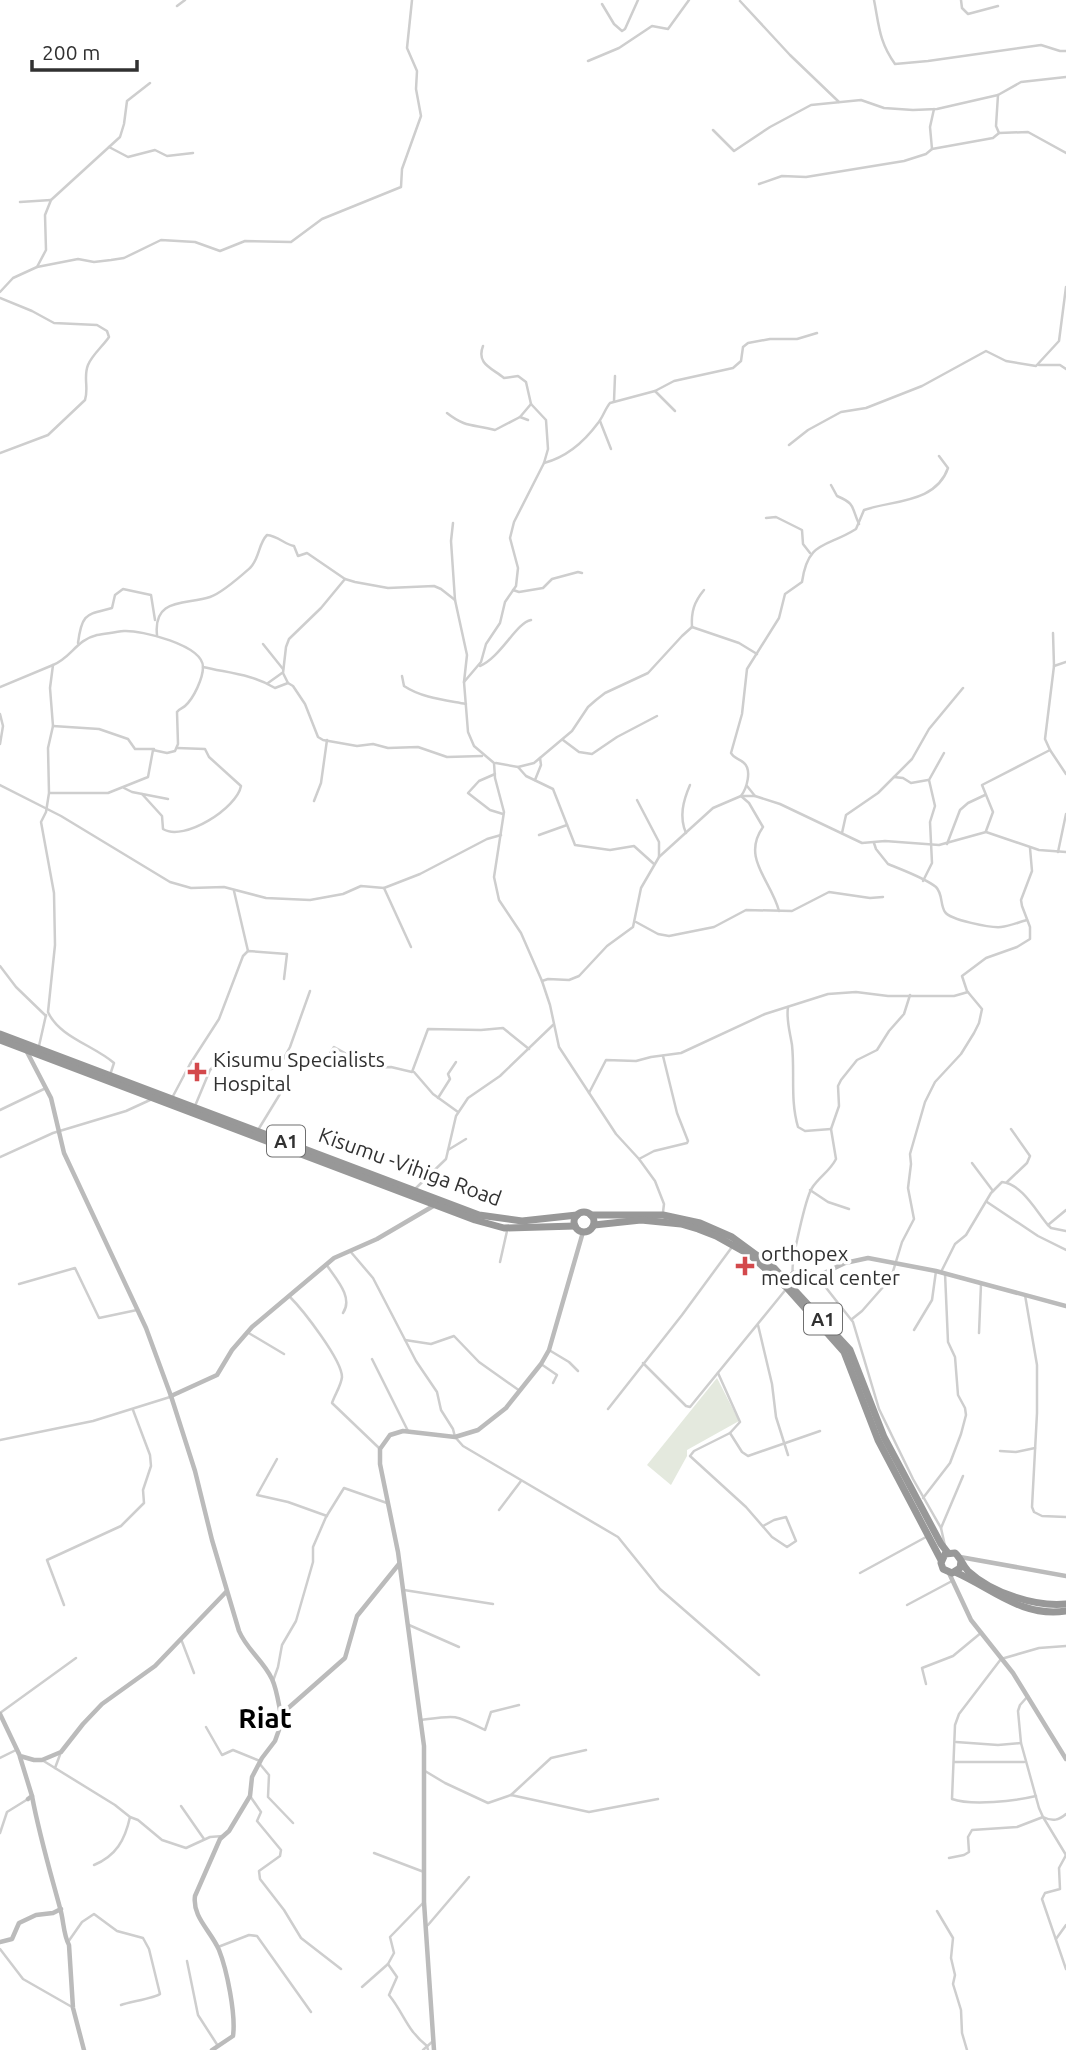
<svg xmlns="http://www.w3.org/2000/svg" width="1066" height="2050" font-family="Ubuntu,sans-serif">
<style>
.green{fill:#e4e9de}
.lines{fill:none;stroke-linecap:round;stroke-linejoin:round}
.street{stroke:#cecece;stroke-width:2.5}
.secondary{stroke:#bbb;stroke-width:4.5}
.highway{stroke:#989898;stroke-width:7}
.poi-dot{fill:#d3494c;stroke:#fff;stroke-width:2.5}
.labels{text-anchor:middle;stroke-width:7;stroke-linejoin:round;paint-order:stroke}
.shield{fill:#fff;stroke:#6f6f6f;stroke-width:2}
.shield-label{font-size:19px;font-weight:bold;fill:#313131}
.poi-label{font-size:21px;fill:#313131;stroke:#fff;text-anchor:start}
.street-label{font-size:21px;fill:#313131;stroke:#fff}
.district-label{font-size:28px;font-weight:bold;fill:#000;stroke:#fff}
</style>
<rect width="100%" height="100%" fill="#fff"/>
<polygon class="green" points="717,1378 739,1421 687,1450 687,1456 671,1485 647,1465"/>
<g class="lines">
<g class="street">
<path d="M874,0c5,25 5,42 21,64l33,-3 113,-16 19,6h6"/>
<polyline points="961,0 962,8 968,14 998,6"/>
<polyline points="740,1 790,55 839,102"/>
<polyline points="602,4 614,24 622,31 625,29 638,0"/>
<polyline points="177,6 185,0"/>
<polyline points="588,61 619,48 652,26 668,29 689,0"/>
<polyline points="934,109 930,127 932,149 993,138 999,133 996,126 998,95"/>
<polyline points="713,130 734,151 770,127 811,105 861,100 884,108 913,110 937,109 998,95 1021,82 1066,77"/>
<polyline points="999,133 1028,132 1066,153"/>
<polyline points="109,147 128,157 155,150 167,156 193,153"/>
<polyline points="759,184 782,176 806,177 904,161 926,154 932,149"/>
<polyline points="20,202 51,200"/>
<polyline points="37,267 46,250 45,215 51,200 120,137 124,124 127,101 150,83"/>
<polyline points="0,292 13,278 37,267 78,259 94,262 111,260 124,258 161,240 195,242 220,251 245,241 291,242 322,219 401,187 402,169 421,116 416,89 417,71 407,48 412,0"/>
<path d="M0,298l32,13 22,12 43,2 10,6 2,6c-6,9 -17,18 -21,28 -5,12 1,23 -3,35l-37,35 -48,18"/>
<polyline points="1039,365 1060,365 1066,369"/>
<polyline points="655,391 675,411"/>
<polyline points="614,401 615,376"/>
<path d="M447,413c19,15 26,11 48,17l25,-13 11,-13"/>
<polyline points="520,417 528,420"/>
<polyline points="600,421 611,449"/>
<polyline points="789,445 808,430 841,412 866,408 922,386 986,351 1006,361 1036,366 1059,341 1066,287"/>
<path d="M544,463c23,-6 40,-21 54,-40 5,-6 7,-14 12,-20l45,-12 19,-10 59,-13 8,-7 2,-14 5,-4 22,-4h27l20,-6"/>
<path d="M831,485l6,11c19,8 14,11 22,28"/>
<polyline points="766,518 776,517 802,530 803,544 810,553"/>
<polyline points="453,523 451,541 455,600 467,655 464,682 468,732 474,746 494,763 495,778 504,812 494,877 499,900 521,933 542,981 550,1005 559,1047 616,1134 639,1159 655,1181 664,1204 663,1212"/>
<polyline points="345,579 321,608 289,639 286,647 283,673 288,683 293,686 305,704 318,737 323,740 357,746 373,744 388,748 418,747 447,757 482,756"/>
<polyline points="513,590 519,592 543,588 552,579 578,572 582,573"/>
<polyline points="692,627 739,643 757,654"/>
<path d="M692,627c-1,-15 2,-25 12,-37"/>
<polyline points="1053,633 1054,666 1045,739 1050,750 1066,774"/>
<path d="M157,635c-4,-38 29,-30 53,-38 12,-4 31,-21 40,-29 10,-10 8,-24 17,-33 11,1 17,9 27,11l4,10 9,-3 38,26 10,3 33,6 46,-2 7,3 14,11"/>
<path d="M78,643c4,-31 9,-28 34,-35l3,-13 8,-6 28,6 4,25"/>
<polyline points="263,644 283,669"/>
<path d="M480,666c21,-9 36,-43 51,-46"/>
<polyline points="1054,666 1066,662"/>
<path d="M203,667c25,6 49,7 72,21l13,-5"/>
<path d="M402,676l2,10c18,12 41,14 62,18"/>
<path d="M464,682l17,-20 5,-18 14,-21 5,-21 11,-16 2,-18 -8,-30 4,-16 30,-59 4,-14 -2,-29 -15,-16 -5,-22 -8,-6 -14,2c-12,-10 -28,-14 -21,-32"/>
<polyline points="268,683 282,673"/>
<polyline points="0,687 53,665"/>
<polyline points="0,714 3,726 0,744"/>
<polyline points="53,726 99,729 128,739 135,749 154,749"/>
<polyline points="563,740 579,752 592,754 617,737 657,716"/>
<polyline points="496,763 518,767 534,763 572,731 588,707 596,700 605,693 648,673 682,636 692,627"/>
<polyline points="518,767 526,776 553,789 575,845 610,850 634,846 654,864"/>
<polyline points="495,774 479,781 468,793 490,810 503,814"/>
<polyline points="894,777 903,778 911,783 928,780"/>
<polyline points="535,780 541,765 540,758"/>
<polyline points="0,785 61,816 170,882 191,888 224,887 266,898 310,900 343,894 361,886 384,888 420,874 487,839 501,835"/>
<polyline points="747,786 755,796"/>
<polyline points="124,788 132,792 168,799"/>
<path d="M49,793h59l40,-16 5,-27 14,3 8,-2 3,-7 -1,-32c2,-3 6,-4 8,-6 9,-8 18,-28 18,-39 0,-22 -62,-37 -79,-36 -9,1 -19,3 -27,4 -21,5 -25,22 -44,30l-3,23 3,38 -5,22 1,45 -3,19 -5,10 13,71 1,52 -7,67c11,25 47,34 66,51l-4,12"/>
<path d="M142,794l20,22 1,13c21,13 74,-21 78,-43l-32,-29 -4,-8 -28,-1"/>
<polyline points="637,800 659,842 659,857"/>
<polyline points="314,801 321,783 327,740"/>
<polyline points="986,831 993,812 982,785 1050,750"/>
<path d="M686,833c-7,-16 -3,-32 4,-48"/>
<polyline points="842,833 846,815 878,793 912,759 929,729 963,688"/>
<polyline points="539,835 567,825"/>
<path d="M874,843l2,6 12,15c12,5 37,14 48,23 7,7 4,18 9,25 5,8 46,16 56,15 9,-1 18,-5 26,-7"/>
<polyline points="947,844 960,810 968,803 985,795"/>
<polyline points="1058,852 1066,814"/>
<polyline points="923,881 932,863 930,822 935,806 929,780 944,753"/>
<polyline points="384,888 411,947"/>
<polyline points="234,891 248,951"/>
<path d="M779,911c-8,-31 -38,-53 -16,-84l-14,-24 -8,-7c6,-8 11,-26 3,-33 -5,-5 -10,-4 -13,-10l11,-39 5,-45 32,-51 6,-24 17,-12c6,-42 24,-34 54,-53l8,-19c29,-10 72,-7 84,-42l-9,-12"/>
<polyline points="636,922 658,934 669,936 714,927 746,910 792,911 829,892 870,898 883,897"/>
<polyline points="0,966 16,987 46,1016"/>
<polyline points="542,981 548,979 569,980 579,976 607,946 633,927 641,888 659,857 713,808 741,796 755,796 780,804 862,843 885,841 939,845 986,832 1039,850 1066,852"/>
<path d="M788,1007c-2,13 2,25 4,38 3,28 -2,55 6,82l7,4 26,-2"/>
<polyline points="39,1046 46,1015"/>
<polyline points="322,1067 334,1047 372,1068 391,1067 412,1072 428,1029 481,1030 503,1028 529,1049"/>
<polyline points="414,1072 433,1094 458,1112"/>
<polyline points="589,1093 606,1060 636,1061 651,1057 681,1053 765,1014 828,994 856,992 888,996 954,996 968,992"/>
<polyline points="172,1098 190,1064 219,1019 243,956 248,951 287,954 284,979"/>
<polyline points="438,1098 450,1079 448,1074 456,1062"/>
<polyline points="195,1106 210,1070 218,1062 230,1066 271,1069 279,1067 290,1047 310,991"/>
<polyline points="0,1110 46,1088"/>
<polyline points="258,1130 280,1094"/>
<polyline points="448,1150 466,1139"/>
<polyline points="0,1157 53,1133 126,1111 150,1100"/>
<polyline points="639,1159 654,1151 687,1143 688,1141 677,1113 663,1056"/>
<polyline points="972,1163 993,1191"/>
<polyline points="1007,1182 1027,1163 1030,1156 1011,1129"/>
<polyline points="416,1188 446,1159 456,1116 468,1098 500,1076 553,1025"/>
<polyline points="810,1190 828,1202 849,1209"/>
<polyline points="987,1202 1038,1236 1066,1250"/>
<polyline points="1048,1225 1051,1228 1066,1231"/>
<polyline points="350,1251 373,1278 416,1361 437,1392 441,1410 453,1429 455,1437 463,1446 618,1537 660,1589 759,1675"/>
<polyline points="500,1262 507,1231"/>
<path d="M326,1264c9,14 28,33 17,49"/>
<path d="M941,1272l14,-28 11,-9 25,-42 11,-11c20,2 34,29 46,43l18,-15"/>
<path d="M793,1273c-3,-8 13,-76 19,-85 7,-11 18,-17 24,-29l-5,-30 8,-23 -1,-20 3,-6 16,-20 20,-10 12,-19 15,-17 6,-19"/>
<polyline points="816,1275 853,1322 879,1409 913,1479 941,1528 945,1546"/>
<polyline points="19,1284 75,1268 99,1318 137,1310"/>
<polyline points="1025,1295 1037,1365 1037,1413 1032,1507 1034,1512 1042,1516 1066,1517"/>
<path d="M290,1297c13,13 52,63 52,80 -1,9 -7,17 -10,26l47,45"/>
<polyline points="852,1319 862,1311 891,1278 902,1242 914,1219 908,1188 911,1164 910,1154 925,1102 935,1082 961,1054 974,1033 979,1023 982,1009 967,991 962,976 986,958 1017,947 1030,939 1030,927 1022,906 1021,900 1032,871 1030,848"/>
<polyline points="758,1325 772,1384 776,1417 788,1455"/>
<polyline points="914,1330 932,1300 936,1271"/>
<polyline points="247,1332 284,1354"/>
<polyline points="979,1333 981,1284"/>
<polyline points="405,1340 431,1344 454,1336 479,1362 520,1391"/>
<polyline points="549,1350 569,1362 578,1371"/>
<polyline points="372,1359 408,1431"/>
<polyline points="643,1363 686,1406 690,1407 787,1288"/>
<polyline points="541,1364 557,1375 553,1383"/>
<polyline points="718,1373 740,1422 730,1433 694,1451 690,1456 746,1507 772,1537 787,1547 796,1541 786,1517 774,1520 763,1526"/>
<polyline points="608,1409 682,1315 732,1247"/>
<polyline points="730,1433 742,1452 748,1456 820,1431"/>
<polyline points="0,1440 93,1421 170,1397"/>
<polyline points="1000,1451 1016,1452 1035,1448"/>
<polyline points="277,1459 257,1495 288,1502 327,1516"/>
<polyline points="923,1498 950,1463 961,1434 966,1415 965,1408 958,1395 955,1357 948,1342 945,1273"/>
<polyline points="499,1510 521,1481"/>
<polyline points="941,1528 963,1476"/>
<polyline points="860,1573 926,1537"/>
<polyline points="404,1590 493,1604"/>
<polyline points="64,1605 47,1560 121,1526 144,1503 143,1490 151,1466 150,1455 133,1410"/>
<polyline points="907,1605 952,1581"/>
<polyline points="409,1625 459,1647"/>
<polyline points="181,1639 194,1673"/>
<polyline points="273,1681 278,1667 282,1645 296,1621 313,1562 313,1547 326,1517 344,1488 387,1503"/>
<polyline points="926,1684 922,1668 953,1656 982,1632"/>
<path d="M1028,1696l-8,9 -2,6 3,32 18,65 4,9c10,5 16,3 23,-3"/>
<polyline points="0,1713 76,1658"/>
<path d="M421,1720c36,-5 32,-6 64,10l6,-18 28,-7"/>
<polyline points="206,1727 222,1755 233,1750 260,1761"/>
<polyline points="956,1742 998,1745 1021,1743"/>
<polyline points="0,1758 16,1750"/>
<polyline points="42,1760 115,1805 130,1817 138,1820 162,1840 186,1848 210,1837 223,1836"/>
<polyline points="954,1762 1024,1762"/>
<polyline points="259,1763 269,1775 268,1797 293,1823"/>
<polyline points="55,1768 61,1752"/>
<polyline points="425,1771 445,1783 488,1803 511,1795 589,1812 658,1799"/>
<polyline points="511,1795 551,1758 586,1750"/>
<polyline points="250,1796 261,1812 257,1821 281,1850 280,1856 259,1871 260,1879 284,1910 301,1938 341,1969"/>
<path d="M1036,1796c-21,5 -64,10 -84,3l3,-74 4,-11 42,-55 38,-11 27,-2"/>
<polyline points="181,1806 204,1839"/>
<polyline points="0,1833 7,1812 28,1799"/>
<polyline points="374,1853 424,1872"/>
<polyline points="1066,1855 1059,1868 1060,1889 1045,1893 1042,1899 1066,1969"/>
<polyline points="949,1858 964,1855 969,1852 968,1837 972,1830 1017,1827 1043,1817 1066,1855"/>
<path d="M94,1865c22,-9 31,-25 36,-48"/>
<polyline points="937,1911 953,1938 951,1958 955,1975 953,1984 961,2010 962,2033 967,2050"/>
<polyline points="428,1925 469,1877"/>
<polyline points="1056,1939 1066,1925"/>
<path d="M68,1942l14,-20 12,-8 23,17 26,7 6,11 11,45c-5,4 -31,8 -39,11"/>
<polyline points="218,1947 249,1935 257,1936 311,2012"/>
<polyline points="0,1949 23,1979 72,2007"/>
<polyline points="187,1961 198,2015 218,2046"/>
<path d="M388,1964l9,13 -8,18c16,20 17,34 38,51l1,4"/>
<polyline points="362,1987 388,1964 394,1953 390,1937 423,1903"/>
<polyline points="423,2050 432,2042"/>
</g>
<g class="secondary">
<path d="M26,1050l25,48 13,55 82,175 25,68 24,75 17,69 27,91c8,19 24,29 33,48 6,13 7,30 11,45"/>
<polyline points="785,1279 793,1273 822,1274 845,1263 868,1258 936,1271 1066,1306"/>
<polyline points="171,1396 217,1375 232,1350 252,1327 334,1258 377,1239 435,1205"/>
<polyline points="960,1557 1066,1576"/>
<polyline points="949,1573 971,1620 1013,1673 1066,1759"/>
<polyline points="0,1714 20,1756 34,1760 42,1760 61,1752 83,1724 102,1704 155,1666 226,1592"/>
<polyline points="20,1757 32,1796 28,1799"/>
<path d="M32,1796c7,38 18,75 28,112 4,13 3,26 9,37l4,63 11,42"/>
<polyline points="0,1942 12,1939 19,1923 36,1915 53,1913 61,1909"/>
<path d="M212,2050l21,-14c3,-21 -6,-66 -14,-86 -8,-19 -27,-33 -24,-54l25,-57 9,-8 21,-35 2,-19 10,-19 13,-17 11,-31 59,-52 12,-42 42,-52"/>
<polyline points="434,2050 424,1902 424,1746 398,1552 380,1464 380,1449 390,1435 403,1431 455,1437 478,1430 506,1408 541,1364 549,1350 583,1232"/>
</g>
<g class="highway">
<polyline points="0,1034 479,1215 522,1221 577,1215"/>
<polyline points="0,1040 475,1220 504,1228 575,1226"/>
<circle cx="584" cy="1222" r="10"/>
<polyline points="591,1215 663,1215 700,1223 732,1237 774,1268 850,1350 884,1437 941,1544 948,1553"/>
<polyline points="594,1225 641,1220 681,1224 698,1229 716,1236 750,1255 787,1288 844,1352 878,1440 941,1560"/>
<path d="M961,1561l-1,7 -8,5 -9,-4 -2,-6 4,-9 10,-1c6,5 7,12 13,18 24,22 67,36 98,33"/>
<path d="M955,1572c37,16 67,46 111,39"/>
</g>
</g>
<g class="poi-dot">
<path d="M193.5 1061.5h7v7h7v7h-7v7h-7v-7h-7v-7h7z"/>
<path d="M741.5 1255.5h7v7h7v7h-7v7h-7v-7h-7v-7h7z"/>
</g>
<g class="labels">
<g class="shield">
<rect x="267" y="1125.5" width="38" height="31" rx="5"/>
<rect x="804" y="1303.5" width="38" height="31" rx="5"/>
</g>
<g class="shield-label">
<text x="286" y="1148">A1</text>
<text x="823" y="1326">A1</text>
</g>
<g class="poi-label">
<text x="213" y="1067">Kisumu Specialists<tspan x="213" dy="24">Hospital</tspan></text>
<text x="761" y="1261">orthopex<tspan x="761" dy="24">medical center</tspan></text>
</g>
<g class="street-label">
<text transform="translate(410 1167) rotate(20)" y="7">Kisumu -Vihiga Road</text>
</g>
<g class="district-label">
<text x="265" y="1728">Riat</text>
</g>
</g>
<path d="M32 60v10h105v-10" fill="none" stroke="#313131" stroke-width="3.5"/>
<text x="42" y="60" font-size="21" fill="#313131" stroke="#ffffff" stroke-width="5" paint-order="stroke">200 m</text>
</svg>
